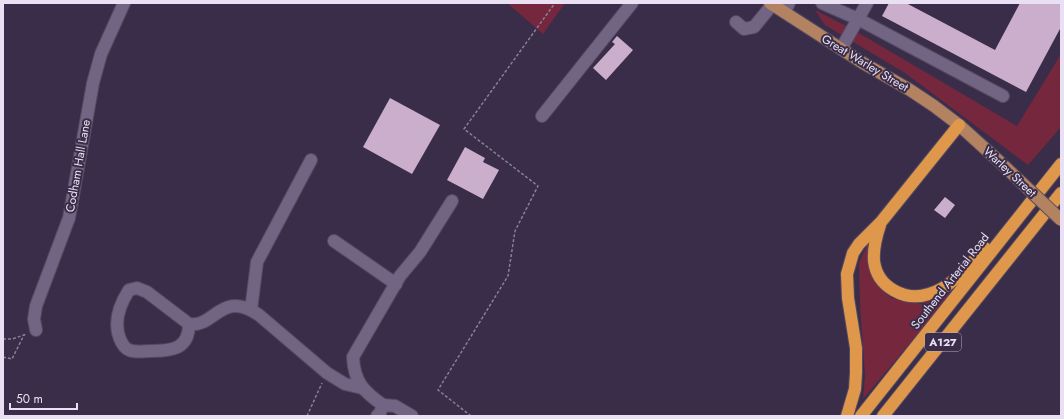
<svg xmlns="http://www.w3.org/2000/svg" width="1064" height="419" font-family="Jost,sans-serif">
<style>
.green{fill:#75273e}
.building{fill:#caaecb}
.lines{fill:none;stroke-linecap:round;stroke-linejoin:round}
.minor-casing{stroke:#554a61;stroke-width:14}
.major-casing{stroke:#554a61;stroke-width:14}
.highway-casing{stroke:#554a61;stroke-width:14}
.path{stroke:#8a7f97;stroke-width:1.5;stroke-dasharray:3 2;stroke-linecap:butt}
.minor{stroke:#726483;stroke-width:12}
.major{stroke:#b38361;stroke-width:12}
.highway{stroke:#df984b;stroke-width:12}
.major-bridge-casing{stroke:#554a61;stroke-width:14;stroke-linecap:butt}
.major-bridge{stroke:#b38361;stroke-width:12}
.labels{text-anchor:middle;stroke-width:4;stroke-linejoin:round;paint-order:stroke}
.shield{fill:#3a2d49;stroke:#b4abc0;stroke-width:1}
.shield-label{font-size:11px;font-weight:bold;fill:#e9e1f3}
.street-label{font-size:12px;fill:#e9e1f3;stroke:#3a2d49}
</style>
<rect width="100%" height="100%" fill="#3a2d49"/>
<g class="green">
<polygon points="507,3 565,3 543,34"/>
<polygon points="815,10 852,29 1017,126 1061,54 1061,127 1028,165 905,73 825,25"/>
<polygon points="868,244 868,265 873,279 891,298 921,304 952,293 863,399 865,375 860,305 859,263"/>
</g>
<g class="building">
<polygon points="889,3 906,3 995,50 1020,3 1061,3 1061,27 1026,92 882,16"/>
<polygon points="617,36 633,50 606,80 593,68 615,44 612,42"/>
<polygon points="390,98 440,125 412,174 363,147"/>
<polygon points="465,147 485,158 483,162 499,170 483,199 447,180"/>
<polygon points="945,197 955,205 945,218 934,210"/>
</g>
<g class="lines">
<g class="minor-casing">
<g id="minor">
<polyline points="822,3 858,19 1003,96"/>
<polyline points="784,12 789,3"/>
<polyline points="736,22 744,29 754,27 772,5"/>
<polyline points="841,49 867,3"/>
<polyline points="542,116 632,3"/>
<polyline points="334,241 396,284"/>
<polyline points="251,310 257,262 311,160"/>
<path d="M189,324c0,25 -17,27 -38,27 -7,0 -15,2 -22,-1 -5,-2 -7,-6 -9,-11 -7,-17 0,-35 9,-49l8,-2 10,4 42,32c26,4 32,-35 70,-9l68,58 18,11 17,4"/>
<polyline points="36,330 34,319 36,306 69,218 93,83 101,54 124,3"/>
<path d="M383,405c-19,-13 -29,-23 -30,-48l47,-81 20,-24 32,-51"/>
<polyline points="377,416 380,413 383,405 395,406 412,416"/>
</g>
</g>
<g class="major-casing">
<polyline id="major" points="770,3 863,63 910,90 934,106 959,125 1002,164"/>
</g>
<g class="highway-casing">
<g id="highway">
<path d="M880,225c-4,12 -7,23 -6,36 3,26 31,41 55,33 24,-7 40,-29 56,-46"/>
<polyline points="847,416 855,389 856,373 856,348 848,298 847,274 853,253 859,244 881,222 959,125"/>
<polyline points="861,416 1061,164"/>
<polyline points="883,416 1061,193"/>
</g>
</g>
<g class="path">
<polyline points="3,339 12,339 27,334"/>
<polyline points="3,357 12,359 24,335"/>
<polyline points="307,416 322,383"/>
<polyline points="471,416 438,390 508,276 515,231 538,186 464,129 555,3"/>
</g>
<use href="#minor" class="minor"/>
<use href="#major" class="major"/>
<use href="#highway" class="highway"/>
<g class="major-bridge-casing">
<polyline id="major-bridge" points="1002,164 1061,220"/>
</g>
<use href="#major-bridge" class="major-bridge"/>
</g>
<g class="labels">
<rect class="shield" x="925" y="333" width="36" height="18" rx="3"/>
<g class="shield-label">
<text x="943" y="346">A127</text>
</g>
<g class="street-label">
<text transform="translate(865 63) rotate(31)" y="4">Great Warley Street</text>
<text transform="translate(78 166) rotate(-80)" y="4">Codham Hall Lane</text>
<text transform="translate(1010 172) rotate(43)" y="4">Warley Street</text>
<text transform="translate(950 281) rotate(-52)" y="4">Southend Arterial Road</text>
</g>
</g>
<rect width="1064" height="419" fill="none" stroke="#e9e1f3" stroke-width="8"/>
<path d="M10 403v6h67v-6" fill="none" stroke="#e9e1f3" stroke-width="2"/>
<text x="16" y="403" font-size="12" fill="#e9e1f3" stroke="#3a2d49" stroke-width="3" paint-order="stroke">50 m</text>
</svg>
